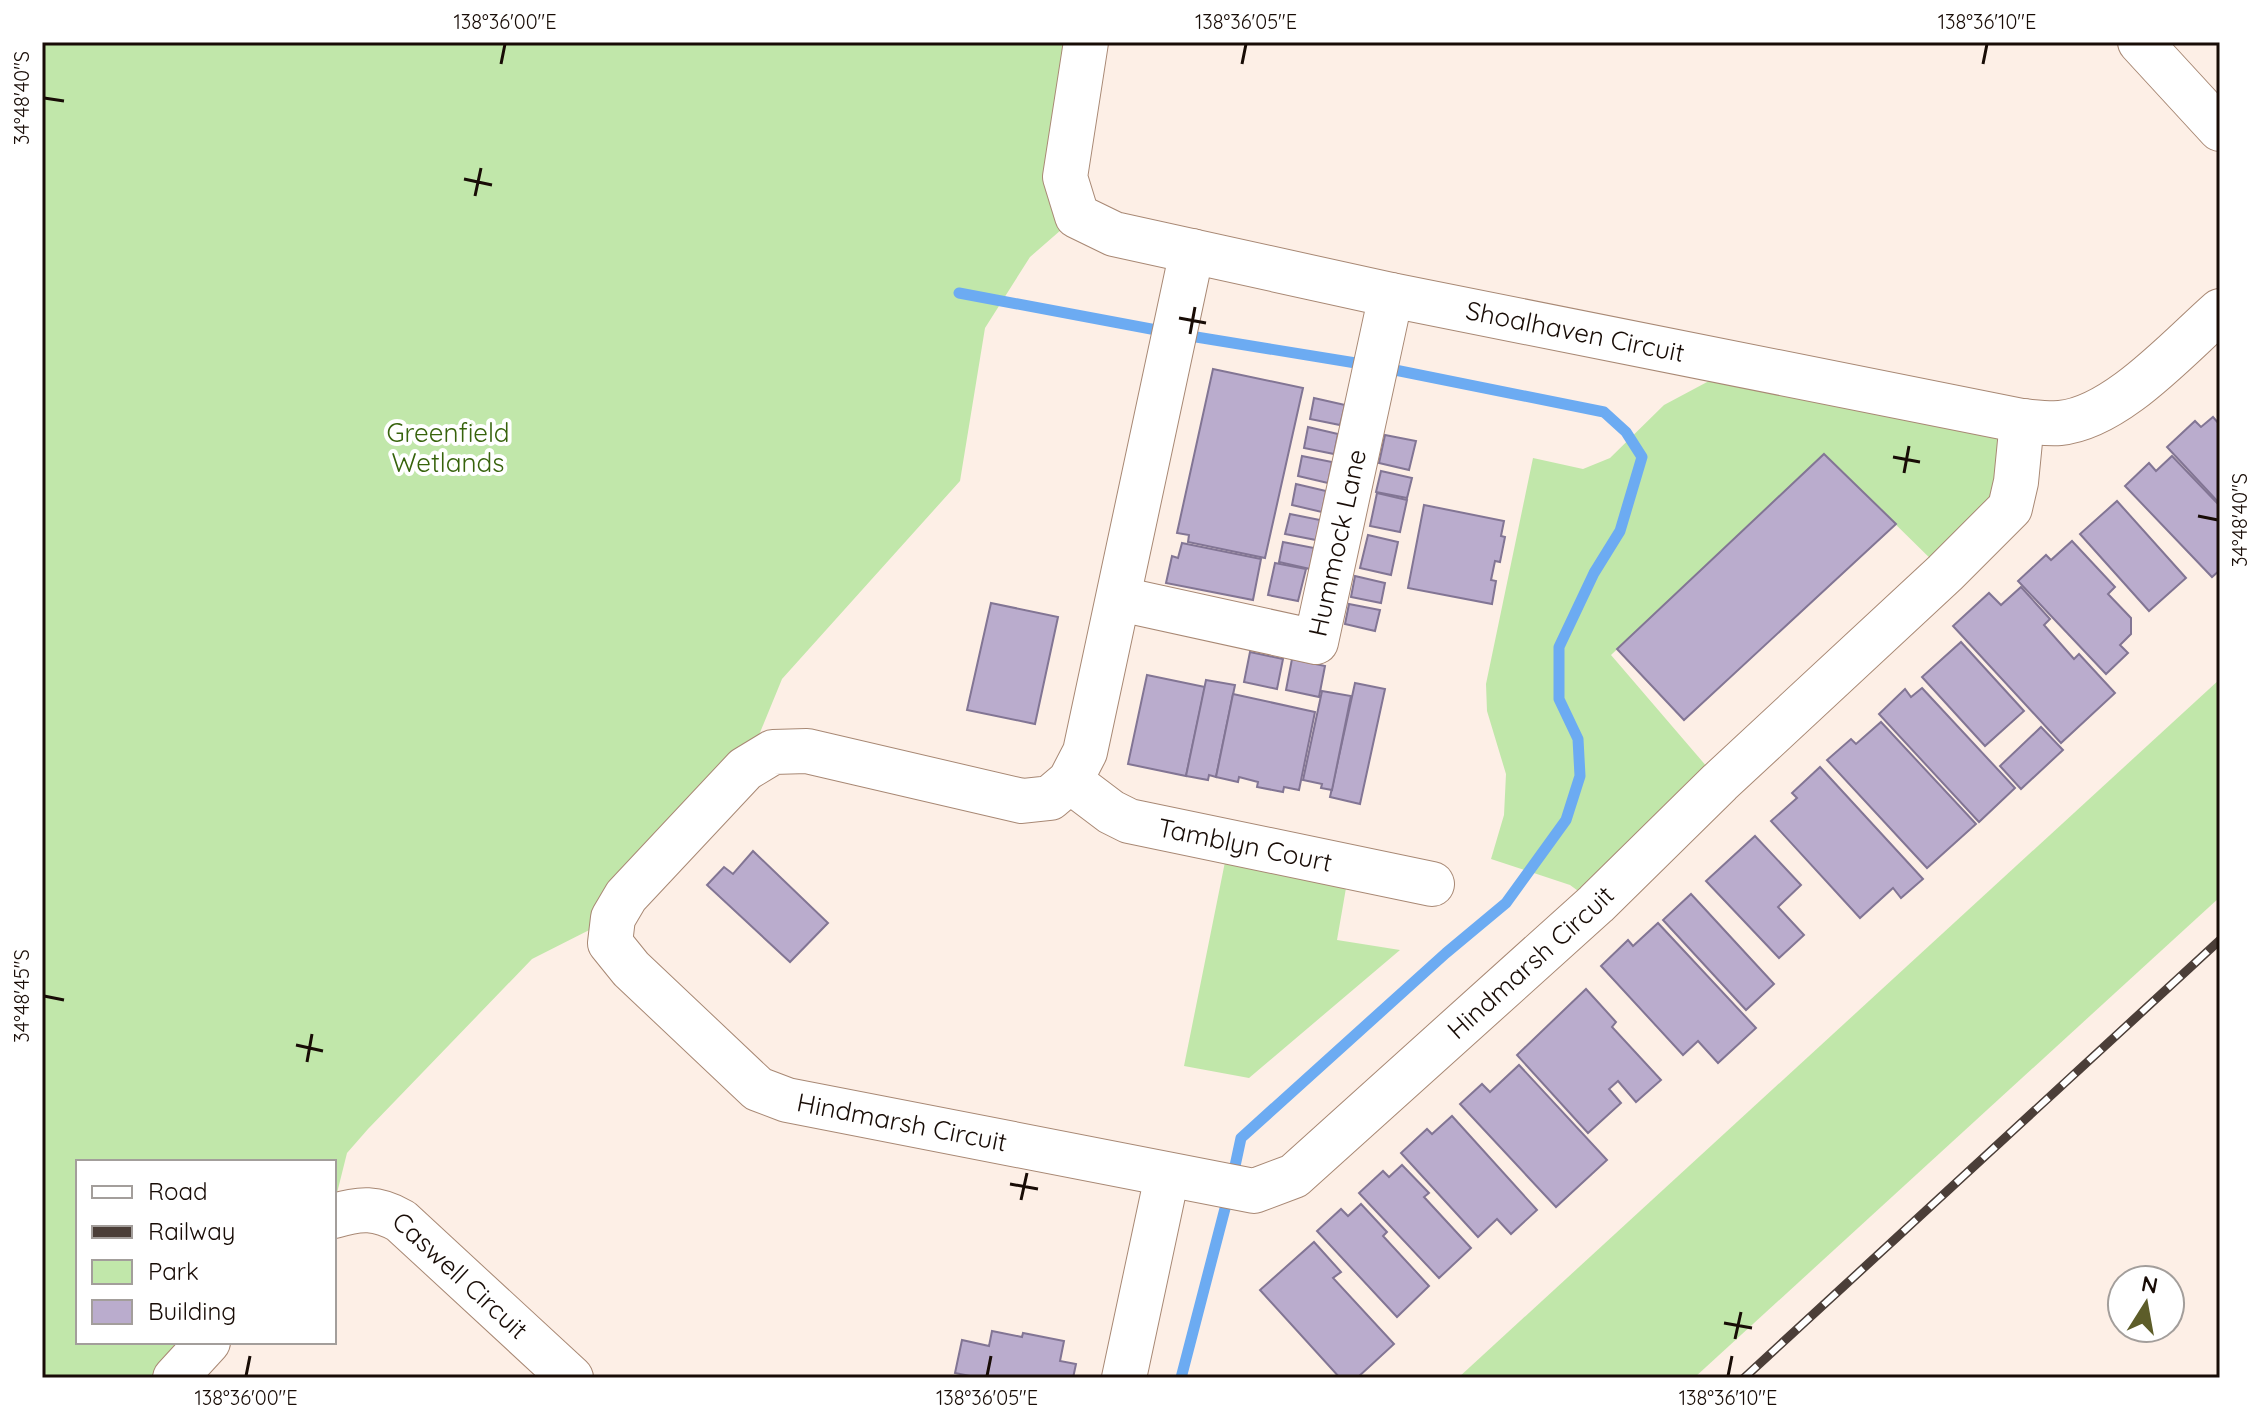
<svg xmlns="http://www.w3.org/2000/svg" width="2262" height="1420" font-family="Quicksand,sans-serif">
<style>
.green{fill:#c1e7aa}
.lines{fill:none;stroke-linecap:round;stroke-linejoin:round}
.stream{stroke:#6cabf2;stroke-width:11}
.building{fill:#baaccd;stroke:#827594;stroke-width:2}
.minor-casing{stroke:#a88874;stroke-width:46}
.minor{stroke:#fff;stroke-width:44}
.rail-casing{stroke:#4b3e38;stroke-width:9}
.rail{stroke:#fff;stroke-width:6;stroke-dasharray:18;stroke-linecap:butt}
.ticks{fill:none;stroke:#180c06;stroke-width:3}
.labels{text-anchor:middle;stroke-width:8;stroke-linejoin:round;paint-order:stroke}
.street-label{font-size:26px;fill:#180c06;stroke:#fff}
.park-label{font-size:26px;fill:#37630c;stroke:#fff}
.neatline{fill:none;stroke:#180c06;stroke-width:3}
.ticks-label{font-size:20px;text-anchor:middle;fill:#180c06}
</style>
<rect width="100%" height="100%" fill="#fdefe6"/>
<g class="green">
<polygon points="42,42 1086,42 1077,216 1030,257 985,328 960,481 782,679 745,769 613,918 532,959 368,1129 347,1153 334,1205 334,1162 78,1162 78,1342 208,1342 175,1378 42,1378"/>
<polygon points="1739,365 2022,421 2016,482 1945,573 1824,454 1611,655 1720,782 1596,904 1570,885 1491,859 1504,815 1506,774 1487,711 1486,684 1533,458 1583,469 1610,458 1664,405"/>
<polygon points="2220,679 2220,897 1694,1378 1458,1378"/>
<polygon points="1228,847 1346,888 1337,940 1400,950 1249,1078 1184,1066"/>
</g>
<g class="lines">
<g class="stream">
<polyline points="959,293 1167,332"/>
<polyline points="1184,335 1368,365"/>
<polyline points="1232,1180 1241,1138 1446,953 1506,903 1566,820 1580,776 1578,739 1559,699 1559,647 1594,573 1620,531 1642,457 1626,432 1604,412 1385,368"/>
<polyline points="1181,1378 1228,1197"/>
</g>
</g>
<g class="building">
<polygon points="1213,369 1303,388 1265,558 1188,542 1189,535 1177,533"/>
<polygon points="1314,398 1345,405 1340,425 1310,419"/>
<polygon points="2213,417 2220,425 2220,504 2167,447 2195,421 2201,427"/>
<polygon points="1308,427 1338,434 1334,454 1304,448"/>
<polygon points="1385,435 1416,441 1409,470 1379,463"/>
<polygon points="1824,454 1896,524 1684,720 1617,649"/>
<polygon points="1302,456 1332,462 1328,483 1298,476"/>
<polygon points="2172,456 2220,506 2220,570 2212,577 2125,486 2149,463 2156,471"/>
<polygon points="1381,471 1412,478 1407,498 1376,492"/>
<polygon points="1296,484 1326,491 1322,512 1292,505"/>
<polygon points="1377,493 1407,500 1400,532 1370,526"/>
<polygon points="2117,501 2186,578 2149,611 2080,534"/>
<polygon points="1424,505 1504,521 1501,536 1505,537 1500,562 1495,561 1491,580 1496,581 1492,604 1408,588"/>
<polygon points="1290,514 1320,520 1316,540 1285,534"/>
<polygon points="1368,535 1398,542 1391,575 1360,568"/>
<polygon points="2072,541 2115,587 2108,594 2131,618 2131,634 2120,645 2128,653 2106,674 2018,581 2046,555 2051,560"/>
<polygon points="1283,542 1314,548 1310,569 1279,562"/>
<polygon points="1182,543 1261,559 1253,600 1166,583 1172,556 1178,558"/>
<polygon points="1275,563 1306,569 1298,601 1268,595"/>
<polygon points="1355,576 1385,583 1381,603 1351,597"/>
<polygon points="2021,587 2050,619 2044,625 2074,659 2079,654 2115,693 2061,743 1953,626 1989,593 2001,605"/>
<polygon points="991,603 1058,617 1035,724 967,710"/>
<polygon points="1349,604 1380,610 1375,631 1345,624"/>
<polygon points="1961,642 2024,711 1985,746 1922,677"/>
<polygon points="1250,652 1283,659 1277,689 1244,682"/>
<polygon points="1292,659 1325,666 1319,697 1286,690"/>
<polygon points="1147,675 1205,687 1186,776 1128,764"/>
<polygon points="1206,680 1235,685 1216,777 1209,775 1208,780 1186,776"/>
<polygon points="1355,683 1385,689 1360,804 1330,797"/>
<polygon points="1922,688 2015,788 1979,822 1879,714 1905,689 1911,697"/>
<polygon points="1322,691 1351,696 1332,790 1321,788 1322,784 1303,780"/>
<polygon points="1233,694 1315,712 1299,790 1284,787 1283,792 1257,787 1258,782 1239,777 1238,782 1216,777"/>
<polygon points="1881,722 1976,824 1927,868 1827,760 1851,739 1856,744"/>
<polygon points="2041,727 2063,750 2021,789 2000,766"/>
<polygon points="1820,767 1923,879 1901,898 1893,888 1860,918 1771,821 1797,798 1792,793"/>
<polygon points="1755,836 1801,885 1778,907 1804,935 1779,958 1706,881"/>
<polygon points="753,851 828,923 790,962 707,885 724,867 733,874"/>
<polygon points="1691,894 1774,984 1746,1010 1663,920"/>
<polygon points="1658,923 1756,1028 1718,1063 1698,1041 1683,1055 1601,966 1628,940 1633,946"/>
<polygon points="1586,989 1616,1022 1612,1027 1661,1080 1636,1102 1618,1081 1609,1089 1621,1103 1588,1133 1517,1055"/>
<polygon points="1519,1065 1607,1160 1556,1207 1460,1104 1482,1084 1490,1092"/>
<polygon points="1452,1116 1537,1210 1511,1234 1497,1219 1478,1237 1401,1153 1427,1129 1432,1134"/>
<polygon points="1402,1165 1429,1193 1424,1197 1471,1248 1439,1278 1359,1193 1383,1171 1389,1177"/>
<polygon points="1361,1204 1387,1232 1383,1236 1429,1286 1397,1317 1317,1231 1341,1209 1348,1216"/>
<polygon points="1314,1242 1341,1272 1333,1278 1394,1344 1357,1378 1340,1378 1260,1290"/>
<polygon points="992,1331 1022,1337 1023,1333 1064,1341 1060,1361 1076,1364 1073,1378 980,1378 955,1373 962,1340 989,1346"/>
</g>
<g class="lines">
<g class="minor-casing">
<g id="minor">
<path id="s1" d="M1086,42l-21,135 12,39 37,18 277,61 631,126c12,1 26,3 38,2 56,-5 118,-75 160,-112"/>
<polyline points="2140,42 2220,129"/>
<path id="s2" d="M1192,251l-107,501 -15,29 -20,17 -28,3 -215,-50 -34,1 -28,17 -119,127 -13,22 -3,25 21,26 127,120 29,11 467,91 40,-15 302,-272 124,-122 225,-209 65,-65 6,-26 6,-61"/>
<path id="s3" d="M1120,599l196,43 75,-347"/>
<path id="s4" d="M1070,781l41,31 18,9 303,63"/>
<path id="s5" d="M334,1216c26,-8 43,-9 67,5l170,157"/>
<polyline points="175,1378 208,1342"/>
<polyline points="1124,1378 1167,1176"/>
</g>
</g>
<use href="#minor" class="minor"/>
<g class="rail-casing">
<polyline id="rail" points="1744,1378 2220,940"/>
</g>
<use href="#rail" class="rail"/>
</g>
<path class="ticks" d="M501,64l4,-20M1242,64l4,-20M1983,64l4,-20M44,98l20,3M464,179l28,6M475,196l6,-28M1179,318l27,5M1190,334l5,-27M1893,457l27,5M1904,473l5,-27M2198,516l20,4M44,996l20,4M296,1045l27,6M307,1062l5,-28M1010,1184l28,5M1021,1200l6,-27M1724,1323l28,5M1735,1339l6,-27M246,1376l4,-20M987,1376l4,-20M1728,1376l4,-20"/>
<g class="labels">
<g class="street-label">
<text dy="9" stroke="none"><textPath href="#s1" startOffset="690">Shoalhaven Circuit</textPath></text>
<text dy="9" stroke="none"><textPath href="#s3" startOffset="302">Hummock Lane</textPath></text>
<text dy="9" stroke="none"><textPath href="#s4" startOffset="190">Tamblyn Court</textPath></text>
<text dy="9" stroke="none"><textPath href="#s2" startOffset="2188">Hindmarsh Circuit</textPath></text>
<text dy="9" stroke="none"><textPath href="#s2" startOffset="1468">Hindmarsh Circuit</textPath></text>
<text dy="9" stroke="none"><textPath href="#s5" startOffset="150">Caswell Circuit</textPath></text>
</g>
<g class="park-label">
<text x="448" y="442">Greenfield<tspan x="448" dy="30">Wetlands</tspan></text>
</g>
</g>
<rect width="2262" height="1420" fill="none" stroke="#ffffff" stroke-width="88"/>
<rect x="76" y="1160" width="260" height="184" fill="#ffffff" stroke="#a39e9b" stroke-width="2"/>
<rect x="92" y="1186" width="40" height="12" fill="#ffffff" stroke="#a39e9b" stroke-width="2"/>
<text x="148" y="1200" font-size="24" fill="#180c06">Road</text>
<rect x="92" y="1226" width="40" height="12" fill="#4b3e38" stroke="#a39e9b" stroke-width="2"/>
<text x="148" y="1240" font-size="24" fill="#180c06">Railway</text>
<rect x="92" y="1260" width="40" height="24" fill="#c1e7aa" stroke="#a39e9b" stroke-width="2"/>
<text x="148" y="1280" font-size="24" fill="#180c06">Park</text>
<rect x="92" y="1300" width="40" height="24" fill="#baaccd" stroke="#a39e9b" stroke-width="2"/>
<text x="148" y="1320" font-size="24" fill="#180c06">Building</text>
<g transform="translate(2146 1304) rotate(11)"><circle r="38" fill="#ffffff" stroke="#a39e9b" stroke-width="2"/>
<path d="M0-6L14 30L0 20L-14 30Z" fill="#5d5d29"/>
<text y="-12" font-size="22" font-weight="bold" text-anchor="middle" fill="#180c06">N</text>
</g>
<rect x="44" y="44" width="2174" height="1332" class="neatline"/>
<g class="ticks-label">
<text x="505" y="29">138°36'00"E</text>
<text x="1246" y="29">138°36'05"E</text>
<text x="1987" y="29">138°36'10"E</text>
<text transform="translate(22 98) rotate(-90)" y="7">34°48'40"S</text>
<text transform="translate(2240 520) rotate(-90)" y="7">34°48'40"S</text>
<text transform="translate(22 996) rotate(-90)" y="7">34°48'45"S</text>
<text x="246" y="1405">138°36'00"E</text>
<text x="987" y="1405">138°36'05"E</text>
<text x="1728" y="1405">138°36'10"E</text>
</g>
</svg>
